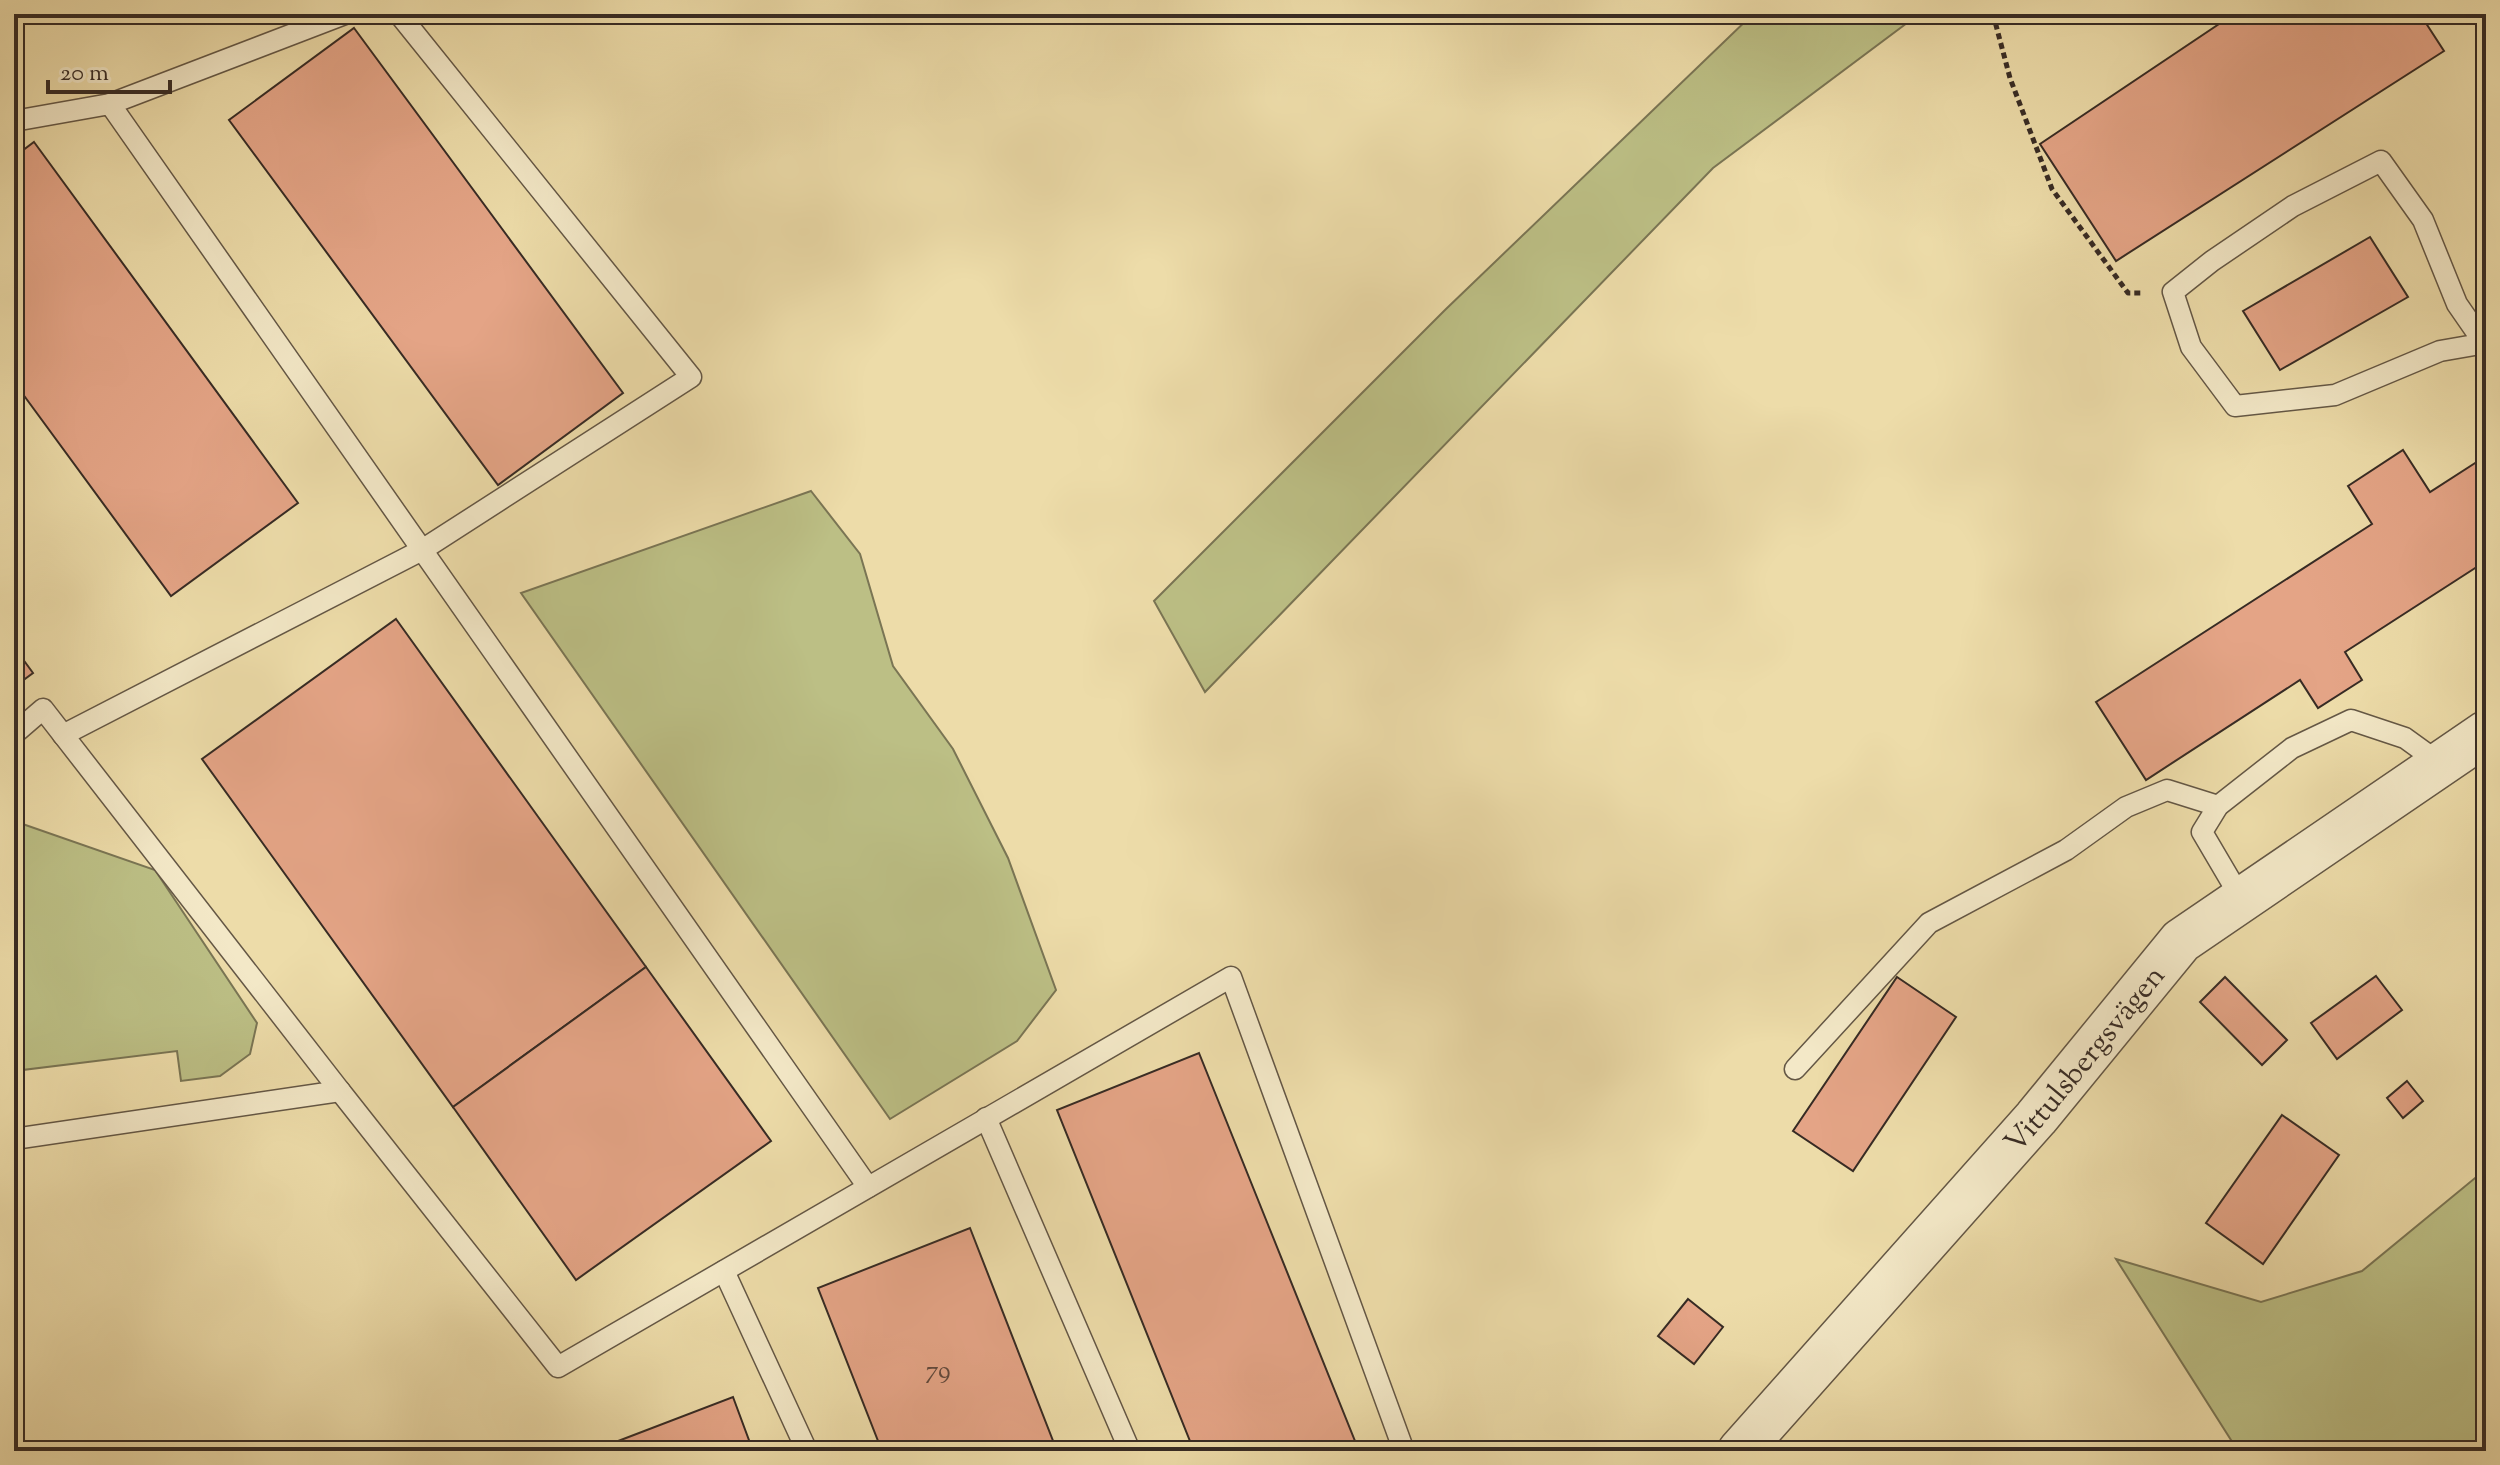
<svg xmlns="http://www.w3.org/2000/svg" width="2500" height="1465" font-family="'Sorts Mill Goudy',serif">
<style>
.green{fill:#bcbf85;stroke:#7a7554;stroke-width:2}
.building{fill:#e4a486;stroke:#372b24;stroke-width:2}
.lines{fill:none;stroke-linecap:round;stroke-linejoin:round}
.service-casing{stroke:#645745;stroke-width:23}
.tertiary-casing{stroke:#645745;stroke-width:47}
.path{stroke:#372b24;stroke-width:5;stroke-dasharray:6 4;stroke-linecap:butt}
.service{stroke:#f3e8c7;stroke-width:20}
.tertiary{stroke:#f3e8c7;stroke-width:44}
.labels{text-anchor:middle;stroke-width:6;stroke-linejoin:round;paint-order:stroke}
.number-label{font-size:26px;fill:#62493c}
.street-label{font-size:30px;fill:#372b24;stroke:#f3e8c7}
</style>
<rect width="100%" height="100%" fill="#eddca9"/>
<filter id="stains"><feTurbulence type="fractalNoise" baseFrequency=".0025" numOctaves="4"/><feColorMatrix values="0 0 0 0 .2 0 0 0 0 .09 0 0 0 0 .02 0 0 0 .5 -.17"/></filter>
<radialGradient id="worn" r=".72"><stop offset=".6" stop-color="#630" stop-opacity="0"/><stop offset="1" stop-color="#630" stop-opacity=".3"/></radialGradient>
<g class="green">
<polygon points="1753,14 1919,14 1713,168 1205,692 1154,601 1445,310"/>
<polygon points="811,491 860,554 893,666 953,749 1008,858 1056,990 1017,1041 890,1119 521,593"/>
<polygon points="14,821 155,870 257,1023 250,1054 220,1076 181,1081 177,1051 14,1071"/>
<polygon points="2486,1169 2486,1451 2238,1451 2116,1259 2261,1302 2362,1271"/>
</g>
<g class="building">
<polygon points="2234,14 2420,14 2444,51 2116,261 2040,144"/>
<polygon points="354,28 623,393 498,485 229,120"/>
<polygon points="34,142 298,503 171,596 14,382 14,157"/>
<polygon points="2370,237 2408,297 2280,370 2243,311"/>
<polygon points="2403,450 2430,492 2486,456 2486,561 2345,652 2362,680 2318,708 2300,680 2146,780 2096,702 2372,524 2348,486"/>
<polygon points="396,619 646,967 453,1107 202,759"/>
<polygon points="14,647 33,673 14,687"/>
<polygon points="646,967 771,1141 576,1280 453,1107"/>
<polygon points="2376,976 2402,1010 2337,1059 2311,1023"/>
<polygon points="1897,977 1956,1017 1853,1171 1793,1131"/>
<polygon points="2225,977 2287,1040 2262,1065 2200,1002"/>
<polygon points="1199,1053 1359,1451 1194,1451 1057,1110"/>
<polygon points="2407,1081 2423,1101 2403,1118 2387,1098"/>
<polygon points="2282,1115 2339,1155 2263,1264 2206,1223"/>
<polygon points="970,1228 1057,1451 882,1451 818,1288"/>
<polygon points="1688,1299 1723,1327 1694,1364 1658,1336"/>
<polygon points="733,1397 753,1451 592,1451"/>
</g>
<g class="lines">
<g class="service-casing">
<g id="service">
<polyline points="110,104 345,14"/>
<polyline points="14,121 110,104 868,1187"/>
<polyline points="2484,343 2457,304 2423,220 2381,161 2293,206 2212,261 2173,292 2191,347 2235,406 2335,395 2440,351 2486,343"/>
<polyline points="14,734 43,709 340,1091 14,1139"/>
<polyline points="63,735 422,550 691,377 399,14"/>
<polyline points="2242,900 2202,832 2218,806 2292,748 2351,720 2405,738 2441,764"/>
<polyline points="1795,1069 1929,923 2066,850 2126,807 2167,790 2218,806"/>
<polyline points="340,1091 558,1367 1231,977 1404,1451"/>
<polyline points="986,1118 1130,1451"/>
<polyline points="724,1271 807,1451"/>
</g>
</g>
<g class="tertiary-casing">
<g id="tertiary">
<path id="s1" d="M1740,1451l296,-333 145,-177 305,-208"/>
</g>
</g>
<polyline class="path" points="1993,14 2010,78 2052,189 2128,293 2144,293"/>
<use href="#service" class="service"/>
<use href="#tertiary" class="tertiary"/>
</g>
<g class="labels">
<g class="number-label">
<text x="938" y="1378">79</text>
</g>
<g class="street-label">
<text dy="10" stroke="none"><textPath href="#s1" startOffset="522">Vittulsbergsvägen</textPath></text>
</g>
</g>
<rect width="2500" height="1465" fill="none" stroke="#eddca9" stroke-width="48"/>
<rect x="16" y="16" width="2468" height="1433" fill="none" stroke="#372b24" stroke-width="4"/>
<rect x="24" y="24" width="2452" height="1417" fill="none" stroke="#372b24" stroke-width="2"/>
<path d="M48 80v12h122v-12" fill="none" stroke="#372b24" stroke-width="4"/>
<text x="60" y="80" font-size="24" fill="#372b24" stroke="#f3e8c7" stroke-width="6" paint-order="stroke">20 m</text>
<rect width="100%" height="100%" filter="url(#stains)"/>
<rect width="100%" height="100%" fill="url(#worn)"/>
</svg>
